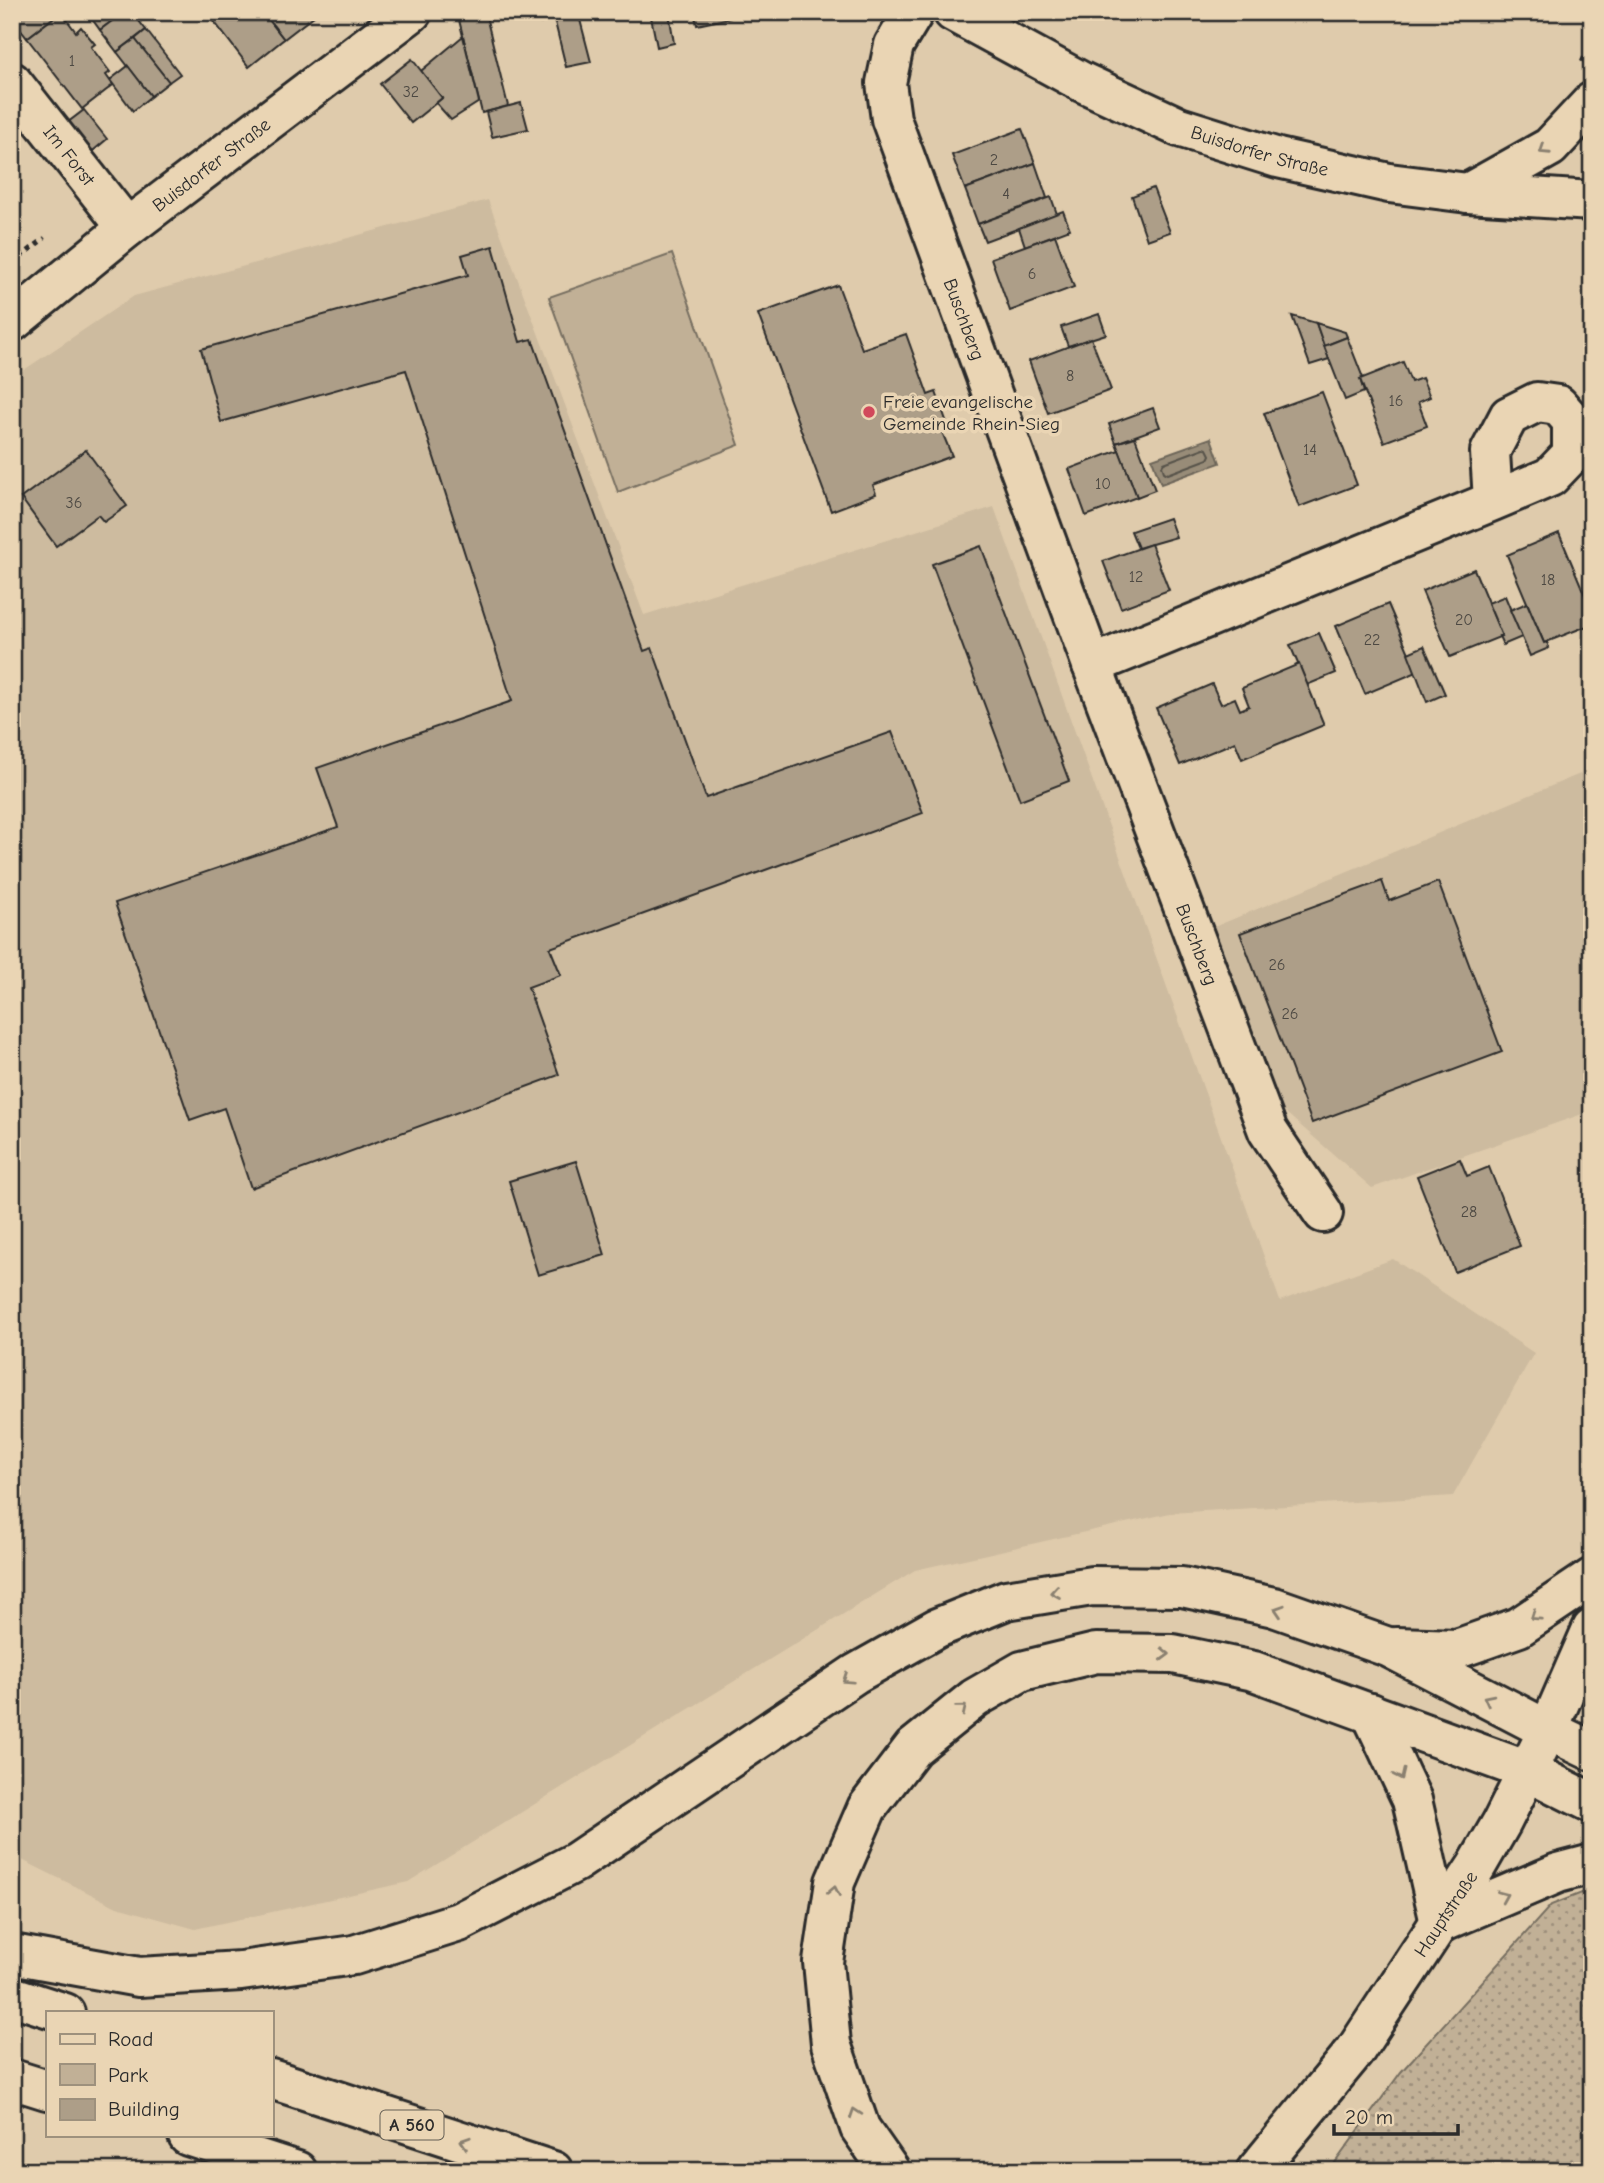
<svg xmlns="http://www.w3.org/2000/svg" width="1604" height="2183" font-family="'Comic Neue',sans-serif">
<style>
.built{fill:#cdbb9f}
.grass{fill:url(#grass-dots);stroke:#766e60;stroke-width:2}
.park{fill:#c1b096;stroke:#766e60;stroke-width:2}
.water{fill:#988c78;stroke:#6c6559;stroke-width:2}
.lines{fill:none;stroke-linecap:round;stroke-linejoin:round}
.shore{stroke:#57524a;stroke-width:2}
.building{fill:#ad9e88;stroke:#2b2b2b;stroke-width:2}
.street-casing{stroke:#2b2b2b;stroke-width:44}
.secondary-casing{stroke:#2b2b2b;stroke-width:44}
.highway-casing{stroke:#2b2b2b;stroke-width:44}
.path{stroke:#2b2b2b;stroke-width:4.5;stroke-dasharray:5 5;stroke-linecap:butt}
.street{stroke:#ead5b4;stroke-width:38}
.secondary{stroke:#ead5b4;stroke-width:38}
.highway{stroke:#ead5b4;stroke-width:38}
.oneway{stroke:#8a8070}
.poi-dot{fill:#d1495b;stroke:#ead5b4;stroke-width:2.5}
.labels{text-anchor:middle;stroke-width:7;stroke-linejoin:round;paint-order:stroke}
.number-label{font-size:16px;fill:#4c4842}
.shield{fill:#ead5b4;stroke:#645e54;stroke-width:2}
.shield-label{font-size:18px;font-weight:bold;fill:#2b2b2b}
.street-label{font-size:19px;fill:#2b2b2b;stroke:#ead5b4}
.poi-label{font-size:19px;fill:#2b2b2b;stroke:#ead5b4;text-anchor:start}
</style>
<defs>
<pattern id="grass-dots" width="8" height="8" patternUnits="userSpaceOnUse" patternTransform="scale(1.75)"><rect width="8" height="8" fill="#c1b096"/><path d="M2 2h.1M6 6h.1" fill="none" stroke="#9d8f7b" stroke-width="1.8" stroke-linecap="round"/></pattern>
</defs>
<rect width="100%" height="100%" fill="#dfcbac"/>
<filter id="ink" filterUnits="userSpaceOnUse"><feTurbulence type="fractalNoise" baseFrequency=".0143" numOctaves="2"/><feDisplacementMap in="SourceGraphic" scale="14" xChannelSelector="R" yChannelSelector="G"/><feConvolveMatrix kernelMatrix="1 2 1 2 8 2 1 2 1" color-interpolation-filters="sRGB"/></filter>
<g filter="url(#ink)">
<g class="built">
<polygon points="488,200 644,615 994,507 1280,1301 1393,1259 1534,1353 1453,1496 1170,1513 915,1570 408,1882 195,1929 117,1907 12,1855 12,378 134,296"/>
<polygon points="1592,769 1591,1111 1372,1188 1277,1105 1214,927"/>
</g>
<polygon class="grass" points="1592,1889 1592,2171 1329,2171 1401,2072 1551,1905"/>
<polygon class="park" points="672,254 739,445 618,492 549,297"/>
<polygon class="water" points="1211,438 1220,463 1161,484 1152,459"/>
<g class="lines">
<polygon class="shore" points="1204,448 1207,449 1210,455 1208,459 1168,474 1164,472 1162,466 1164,463"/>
</g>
<g class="building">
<polygon points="12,12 61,12 27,38 12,19"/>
<polygon points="61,12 76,32 81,27 95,44 91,47 110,72 106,75 113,85 82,109 27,38"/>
<polygon points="87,12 105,12 112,21 100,30"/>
<polygon points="105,12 124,12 112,21"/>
<polygon points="124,12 132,12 146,30 117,52 100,30"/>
<polygon points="214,12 263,12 284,39 249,67 210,16"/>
<polygon points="263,12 319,12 284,39"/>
<polygon points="470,12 485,12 508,106 482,113 459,20"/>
<polygon points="533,12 555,12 541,23"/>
<polygon points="555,12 578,12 591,62 566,67 553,14"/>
<polygon points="650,12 674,12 651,17"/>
<polygon points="694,12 728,12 730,18 697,25"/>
<polygon points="669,13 674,43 657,47 651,17"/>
<polygon points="146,30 180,74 169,82 135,39"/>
<polygon points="463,36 479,102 451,120 436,103 442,98 421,71"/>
<polygon points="135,39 169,82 151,96 117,52"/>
<polygon points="412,59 442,98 411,123 380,84"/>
<polygon points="128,66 151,96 133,111 110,80"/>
<polygon points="521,103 528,129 492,137 486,112"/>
<polygon points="84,110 107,139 87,156 63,126"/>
<polygon points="1022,129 1035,163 965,189 952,155"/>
<polygon points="1035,163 1047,198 978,224 965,189"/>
<polygon points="1153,188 1170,232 1147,240 1132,196"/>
<polygon points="1051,197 1057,214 985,241 978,224"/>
<polygon points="1063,211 1070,229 1025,246 1019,228"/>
<polygon points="1055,235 1074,287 1010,311 991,258"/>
<polygon points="493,246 520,342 532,339 644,651 652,648 706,798 892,732 923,813 550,948 561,975 528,987 559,1075 251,1188 224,1108 190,1120 115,903 338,827 317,768 512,701 406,370 221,422 201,349 468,275 462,255"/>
<polygon points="838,285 862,349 906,334 928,395 936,392 949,429 942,432 952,456 873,485 876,494 831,511 758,314"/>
<polygon points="1099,314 1106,334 1068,346 1061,327"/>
<polygon points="1292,316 1316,323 1329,359 1310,365"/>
<polygon points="1316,323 1345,332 1347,337 1324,346"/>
<polygon points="1347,337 1363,378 1360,379 1364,392 1345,400 1324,346"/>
<polygon points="1091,338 1111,390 1048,413 1029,361"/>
<polygon points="1403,362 1411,382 1422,378 1430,397 1418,402 1427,426 1384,442 1360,379"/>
<polygon points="1322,392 1357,485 1299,507 1264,413"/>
<polygon points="1153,408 1160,427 1116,443 1109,424"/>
<polygon points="1135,437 1155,490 1137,497 1116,443"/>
<polygon points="86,450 127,506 104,522 98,515 56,546 21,498"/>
<polygon points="1119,450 1137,497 1086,516 1069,469"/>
<polygon points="1169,518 1176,537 1138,548 1131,531"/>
<polygon points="1559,533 1592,612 1592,624 1544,643 1507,555"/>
<polygon points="1151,544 1169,590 1121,608 1103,561"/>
<polygon points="981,546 1069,781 1020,800 932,564"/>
<polygon points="1474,569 1502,636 1450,657 1422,591"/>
<polygon points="1505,596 1522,637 1503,645 1499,636 1502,636 1488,603"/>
<polygon points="1527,603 1544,643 1547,642 1549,648 1530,656 1510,610"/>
<polygon points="1388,604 1417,672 1365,694 1336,626"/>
<polygon points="1319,633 1336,673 1307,685 1290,645"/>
<polygon points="1424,646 1445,694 1427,702 1408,653"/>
<polygon points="1299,664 1324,725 1242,759 1235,742 1180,765 1156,708 1212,684 1221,704 1235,698 1240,710 1249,706 1242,688"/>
<polygon points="1382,881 1389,901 1438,882 1502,1052 1312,1123 1240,933"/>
<polygon points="1460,1159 1467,1176 1489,1167 1520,1246 1455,1272 1417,1176"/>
<polygon points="576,1161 605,1255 538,1275 509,1181"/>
</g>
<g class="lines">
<g class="street-casing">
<g id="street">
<path id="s1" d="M914,12l-20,33 -8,38 5,36 201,546 176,466 55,82"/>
<path id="s2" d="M953,12l129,70 97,45 99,31 111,25 79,10 124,8"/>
<path id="s3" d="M12,82l115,146"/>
<path id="s4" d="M12,322l115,-94 285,-216"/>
<polyline points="1092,665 1493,501 1550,477 1572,454 1572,421 1558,405 1537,402 1509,416 1490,452 1493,501"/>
<polyline points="1548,1730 1592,1751"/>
<polyline points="1528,1771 1592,1803"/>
<polyline points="1440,1923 1558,1873 1592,1864"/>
</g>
</g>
<g class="secondary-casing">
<g id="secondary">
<polyline points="1468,193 1550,147 1592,102"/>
<path id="s5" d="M1256,2171l99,-120 121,-184 26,-45 46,-92 44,-101"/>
</g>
</g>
<g class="highway-casing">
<g id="highway">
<polyline points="1396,1647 1457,1649 1519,1627 1592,1578"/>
<polyline points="1371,1713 1412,1800 1440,1923"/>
<polyline points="12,1954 139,1977 241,1971 354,1955 459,1922 576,1862 855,1674 937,1628 1006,1600 1092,1586 1182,1587 1274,1607 1388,1647 1548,1730"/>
<polyline points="12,1996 65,2013"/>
<polyline points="12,2079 47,2090"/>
<polyline points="271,2079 553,2171"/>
<polyline points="188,2136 297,2171"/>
<polyline points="890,2171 860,2128 831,2044 823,1962 835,1882 867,1808 913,1748 975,1698 1022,1671 1096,1653 1173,1654 1254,1671 1528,1771"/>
</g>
</g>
<g class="path">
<polyline points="1582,62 1590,46 1589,12"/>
<polyline points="12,263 45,238"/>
</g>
<use href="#street" class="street"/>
<use href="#secondary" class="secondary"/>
<use href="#highway" class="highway"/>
</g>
<defs><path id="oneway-chevron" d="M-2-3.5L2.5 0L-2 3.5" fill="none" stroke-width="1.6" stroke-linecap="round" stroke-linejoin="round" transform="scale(1.75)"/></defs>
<g class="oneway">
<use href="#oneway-chevron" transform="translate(1544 150) rotate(147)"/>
<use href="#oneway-chevron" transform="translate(1055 1592) rotate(171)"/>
<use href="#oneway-chevron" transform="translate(1279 1610) rotate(-162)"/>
<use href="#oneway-chevron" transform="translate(1535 1616) rotate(146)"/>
<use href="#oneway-chevron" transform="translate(1165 1654) rotate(2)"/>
<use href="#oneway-chevron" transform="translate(847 1679) rotate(146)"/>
<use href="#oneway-chevron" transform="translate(1488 1699) rotate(-153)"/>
<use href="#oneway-chevron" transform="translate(962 1709) rotate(-39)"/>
<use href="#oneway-chevron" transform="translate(1400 1775) rotate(65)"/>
<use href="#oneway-chevron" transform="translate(834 1891) rotate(-79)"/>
<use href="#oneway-chevron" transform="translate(1503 1896) rotate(-23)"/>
<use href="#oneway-chevron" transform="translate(855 2113) rotate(-109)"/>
<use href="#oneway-chevron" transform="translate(465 2142) rotate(-162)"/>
</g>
</g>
<circle class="poi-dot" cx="869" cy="412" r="7"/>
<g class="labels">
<g class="number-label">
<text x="72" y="66">1</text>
<text x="411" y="97">32</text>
<text x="994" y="165">2</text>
<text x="1006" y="199">4</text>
<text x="1032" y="279">6</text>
<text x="1070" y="381">8</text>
<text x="1396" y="406">16</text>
<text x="1310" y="455">14</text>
<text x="1103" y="489">10</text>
<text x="74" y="508">36</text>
<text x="1136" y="582">12</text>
<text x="1548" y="585">18</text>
<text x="1464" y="625">20</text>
<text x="1372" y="645">22</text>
<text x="1277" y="970">26</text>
<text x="1290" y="1019">26</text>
<text x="1469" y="1217">28</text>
</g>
<rect class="shield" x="380.5" y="2110.5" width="63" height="29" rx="5"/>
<g class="shield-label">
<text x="412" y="2131">A 560</text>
</g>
<g class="street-label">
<text dy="7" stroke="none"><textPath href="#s2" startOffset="338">Buisdorfer Straße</textPath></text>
<text dy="7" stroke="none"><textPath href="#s3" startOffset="93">Im Forst</textPath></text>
<text dy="7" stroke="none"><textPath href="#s4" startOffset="254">Buisdorfer Straße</textPath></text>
<text dy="7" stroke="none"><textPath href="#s1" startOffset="327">Buschberg</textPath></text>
<text dy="7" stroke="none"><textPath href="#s1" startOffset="994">Buschberg</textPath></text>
<text dy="7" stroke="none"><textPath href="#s5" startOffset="320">Hauptstraße</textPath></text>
</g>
<g class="poi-label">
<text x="883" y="408">Freie evangelische<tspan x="883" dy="22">Gemeinde Rhein-Sieg</tspan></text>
</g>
</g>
<rect width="1604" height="2183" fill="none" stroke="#ead5b4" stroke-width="42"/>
<rect x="21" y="21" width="1562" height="2141" fill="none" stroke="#2b2b2b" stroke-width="2.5" filter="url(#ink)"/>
<rect x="46" y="2011" width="228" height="126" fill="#ead5b4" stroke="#9e917d" stroke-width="2"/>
<rect x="60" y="2034" width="35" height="10" fill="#ead5b4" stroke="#9e917d" stroke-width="2"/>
<text x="108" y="2046" font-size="21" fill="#2b2b2b">Road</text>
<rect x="60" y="2064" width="35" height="21" fill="#c1b096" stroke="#9e917d" stroke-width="2"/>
<text x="108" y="2082" font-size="21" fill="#2b2b2b">Park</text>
<rect x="60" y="2099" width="35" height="21" fill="#ad9e88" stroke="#9e917d" stroke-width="2"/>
<text x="108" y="2116" font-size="21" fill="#2b2b2b">Building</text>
<path d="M1334 2124v10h124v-10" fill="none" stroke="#2b2b2b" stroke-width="3.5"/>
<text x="1345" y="2124" font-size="21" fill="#2b2b2b" stroke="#ead5b4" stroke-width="5" paint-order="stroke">20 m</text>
</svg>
